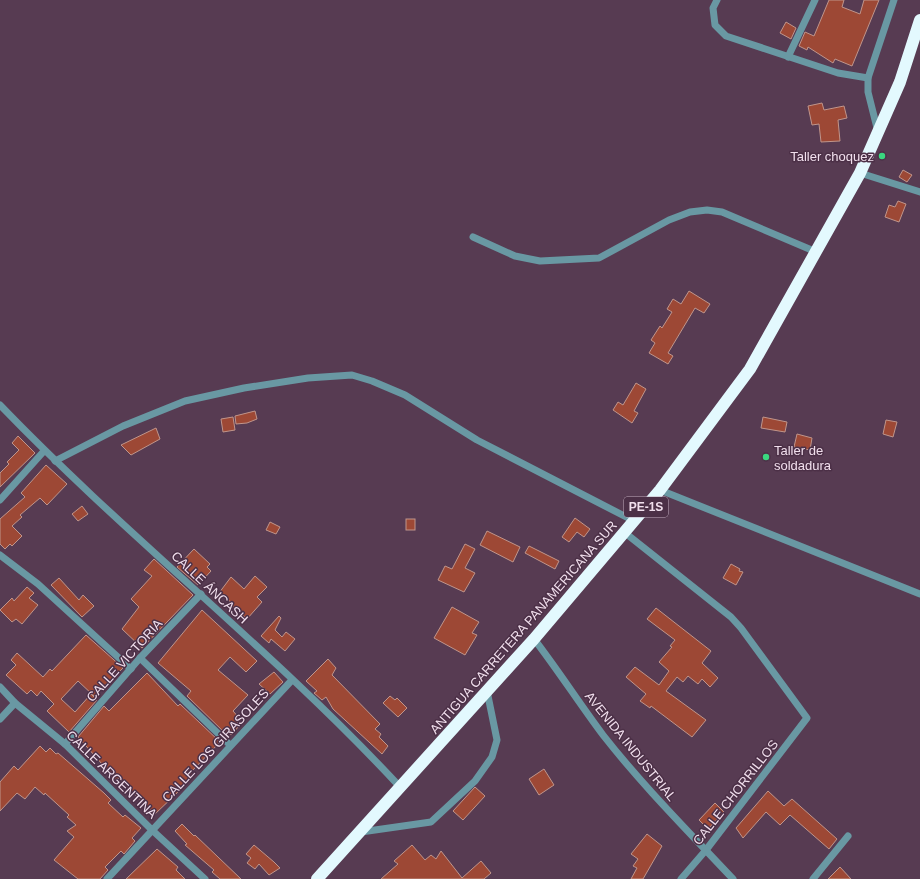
<svg xmlns="http://www.w3.org/2000/svg" width="920" height="879" font-family="Helvetica,sans-serif">
<style>
.building{fill:#9d4835;stroke:#c0958b}
.lines{fill:none;stroke-linecap:round;stroke-linejoin:round}
.minor{stroke:#6998a3;stroke-width:7}
.highway{stroke:#e3f9fe;stroke-width:12}
.poi-dot{fill:#3ad77f;stroke:#4c3047;stroke-width:1.5}
.labels{text-anchor:middle;stroke-width:3;stroke-linejoin:round;paint-order:stroke}
.shield{fill:#4c3047;stroke:#c0aabb;stroke-width:1}
.shield-label{font-size:12px;font-weight:bold;fill:#f1dfed}
.poi-label{font-size:13px;fill:#f1dfed;stroke:#4c3047;text-anchor:end}
.street-label{font-size:13px;fill:#f1dfed;stroke:#4c3047}
</style>
<rect width="100%" height="100%" fill="#573b52"/>
<g class="building">
<polygon points="829,0 844,0 842,7 860,14 864,0 879,0 852,66 835,59 833,63 808,47 807,50 799,46 805,32 814,36"/>
<polygon points="786,22 796,28 791,39 780,33"/>
<polygon points="822,103 824,110 844,106 847,118 838,120 840,141 821,142 819,124 812,125 808,106"/>
<polygon points="903,170 912,175 907,182 899,177"/>
<polygon points="898,201 906,204 899,222 885,217 889,205 895,207"/>
<polygon points="689,291 710,304 704,313 695,308 668,353 673,356 668,364 649,353 655,343 651,340 660,326 662,328 672,312 667,309 673,299 681,304"/>
<polygon points="636,383 646,389 634,411 638,413 632,423 613,410 618,402 623,405"/>
<polygon points="255,411 257,419 247,423 236,424 235,416"/>
<polygon points="233,417 235,430 223,432 221,419"/>
<polygon points="763,417 787,422 785,432 761,428"/>
<polygon points="886,420 897,422 893,437 883,434"/>
<polygon points="156,428 160,439 131,455 121,445"/>
<polygon points="797,434 812,438 810,450 794,447"/>
<polygon points="18,436 35,453 0,487 0,473 9,464 7,462 19,450 12,443"/>
<polygon points="46,465 67,484 47,505 40,498 20,515 22,517 12,526 22,536 12,546 10,544 5,549 0,544 0,519 25,497 21,493"/>
<polygon points="82,506 88,514 78,521 72,514"/>
<polygon points="575,518 590,529 584,537 577,532 569,542 562,537"/>
<rect x="406" y="519" width="9" height="11"/>
<polygon points="270,522 280,527 276,534 266,530"/>
<polygon points="487,531 520,547 513,562 480,545"/>
<polygon points="465,544 475,549 465,568 475,573 464,592 438,580 445,566 452,569"/>
<polygon points="529,546 559,561 555,569 525,553"/>
<polygon points="194,549 210,564 207,567 211,571 198,585 177,567"/>
<polygon points="154,559 193,595 142,648 122,629 139,607 131,599 152,576 144,570"/>
<polygon points="731,564 740,569 739,571 743,572 736,585 723,578"/>
<polygon points="255,576 267,587 257,597 262,602 247,619 230,604 232,603 219,593 231,577 244,589"/>
<polygon points="59,578 79,600 83,595 94,606 82,617 51,585"/>
<polygon points="27,587 34,593 29,598 38,605 22,624 16,619 12,622 0,610 12,598 14,601"/>
<polygon points="452,607 479,622 472,633 477,635 465,655 434,638"/>
<polygon points="656,608 711,651 702,663 718,678 710,687 702,679 698,684 688,676 683,682 677,677 666,691 706,720 692,737 651,706 650,708 640,701 646,694 626,677 635,667 659,685 669,671 659,662 672,647 670,646 675,640 647,619"/>
<polygon points="202,610 257,661 246,672 230,657 218,670 248,695 233,711 240,719 237,723 240,725 231,735 229,733 227,735 187,696 191,691 158,663"/>
<polygon points="279,616 281,618 275,630 282,637 286,632 295,639 285,651 271,639 269,643 261,636"/>
<polygon points="86,635 123,668 94,696 78,681 61,699 75,712 91,694 97,700 69,732 47,711 54,704 41,691 37,696 31,690 27,694 6,675 16,665 11,660 17,653 43,677 50,669 52,671"/>
<polygon points="328,659 336,668 332,675 380,724 375,729 381,734 379,737 388,746 382,754 333,709 326,697 322,700 314,693 317,691 306,681"/>
<polygon points="274,672 283,682 270,694 259,684"/>
<polygon points="147,673 178,706 180,704 220,742 191,772 193,774 176,794 155,814 118,778 116,780 100,765 102,764 78,737 104,706 109,711"/>
<polygon points="390,696 395,700 397,698 407,708 398,717 383,703"/>
<polygon points="40,746 46,752 50,748 56,754 58,753 104,793 111,800 108,803 123,817 125,815 141,828 132,838 135,841 124,854 121,851 105,867 108,870 100,879 78,879 54,860 74,837 67,831 76,825 67,817 69,815 45,793 44,795 35,787 25,799 17,793 0,811 0,782 14,766 18,770"/>
<polygon points="544,769 554,785 539,795 529,779"/>
<polygon points="475,787 485,796 463,820 453,811"/>
<polygon points="768,791 784,806 792,799 837,839 829,849 790,815 780,825 766,812 743,838 736,828"/>
<polygon points="715,803 724,812 708,829 699,820"/>
<polygon points="182,824 194,836 195,835 241,879 220,879 212,872 214,870 185,845 187,844 175,831"/>
<polygon points="647,834 662,846 643,879 631,879 637,868 633,866 638,859 631,854"/>
<polygon points="254,845 274,862 280,868 269,875 259,864 255,869 247,863 251,858 246,854"/>
<polygon points="412,845 425,860 431,855 436,859 441,851 462,878 481,861 491,873 484,879 381,879 398,864 394,861"/>
<polygon points="157,849 178,867 176,870 185,879 126,879"/>
<polygon points="840,867 851,879 828,879"/>
</g>
<g class="lines">
<g class="minor">
<polyline points="717,0 713,8 715,25 726,36 838,73 868,78"/>
<polyline points="788,57 815,0"/>
<polyline points="878,132 868,92 868,78 894,0"/>
<polyline points="860,173 920,192"/>
<polyline points="473,237 515,256 540,261 599,258 669,220 690,212 707,210 722,212 814,251"/>
<path d="M0,405c128,133 275,247 401,383"/>
<polyline points="55,461 123,426 185,401 244,388 308,378 352,375 372,381 405,395 477,440 634,521"/>
<polyline points="660,490 920,594"/>
<polyline points="0,500 44,451"/>
<polyline points="624,532 731,617 741,628 807,718 706,850 681,879"/>
<polyline points="0,555 38,584 131,669"/>
<path d="M534,639c24,31 45,64 69,96 40,51 86,97 130,144"/>
<polyline points="140,658 230,745"/>
<polyline points="0,687 15,703 65,744 152,830 205,879"/>
<polyline points="0,719 15,703"/>
<polyline points="65,744 140,658 201,594"/>
<polyline points="361,832 431,822 475,781 492,757 497,740 487,691"/>
<polyline points="107,879 292,680"/>
<polyline points="813,879 848,836"/>
</g>
<polyline class="highway" points="317,879 534,639 660,490 750,369 860,173 900,82 920,20"/>
</g>
<g class="poi-dot">
<circle cx="882" cy="156" r="4"/>
<circle cx="766" cy="457" r="4"/>
</g>
<g class="labels">
<rect class="shield" x="624" y="497" width="44" height="20" rx="3"/>
<g class="shield-label">
<text x="646" y="511">PE-1S</text>
</g>
<g class="poi-label">
<text x="874" y="161">Taller choquez</text>
<text x="774" y="455" text-anchor="start">Taller de<tspan x="774" dy="15">soldadura</tspan></text>
</g>
<g class="street-label">
<text transform="translate(210 587) rotate(43)" y="5">CALLE ÁNCASH</text>
<text transform="translate(523 627) rotate(-49)" y="5">ANTIGUA CARRETERA PANAMERICANA SUR</text>
<text transform="translate(124 660) rotate(-48)" y="5">CALLE VICTORIA</text>
<text transform="translate(215 745) rotate(-47)" y="5">CALLE LOS GIRASOLES</text>
<text transform="translate(631 746) rotate(51)" y="5">AVENIDA INDUSTRIAL</text>
<text transform="translate(112 774) rotate(44)" y="5">CALLE ARGENTINA</text>
<text transform="translate(735 792) rotate(-52)" y="5">CALLE CHORRILLOS</text>
</g>
</g>
</svg>
